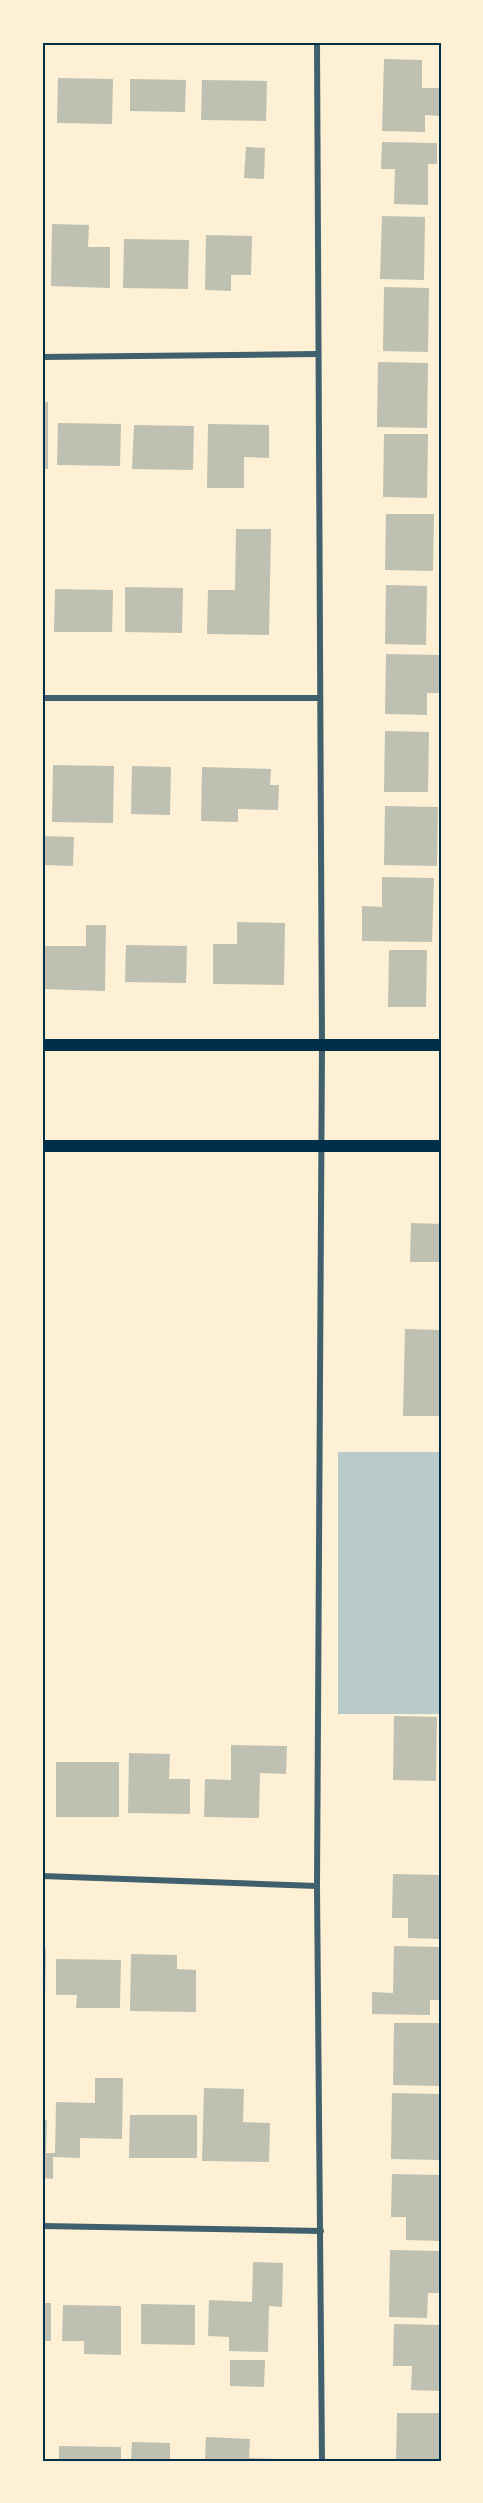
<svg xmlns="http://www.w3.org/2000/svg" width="483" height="2503" font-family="Lato,sans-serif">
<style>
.green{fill:#b9caca}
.building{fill:#bec0b2}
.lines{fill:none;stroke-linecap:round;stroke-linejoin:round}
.minor{stroke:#3f606c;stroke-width:6}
.secondary{stroke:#003049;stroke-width:12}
.neatline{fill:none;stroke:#003049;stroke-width:2}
</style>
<rect width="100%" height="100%" fill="#fdf0d5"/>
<rect class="green" x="338" y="1452" width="103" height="262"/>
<g class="building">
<polygon points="384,59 422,60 422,88 441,88 441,116 425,115 425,132 382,131"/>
<polygon points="58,78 113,79 112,124 57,123"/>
<polygon points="130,79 186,80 185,112 130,111"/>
<polygon points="202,80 267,81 266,121 201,120"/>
<polygon points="382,142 437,143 437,164 428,164 428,205 394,204 395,169 381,169"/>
<polygon points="246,147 265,148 264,179 244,178"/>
<polygon points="382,216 425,217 424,280 380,279"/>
<polygon points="52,224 89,225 88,247 110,247 110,288 51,286"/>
<polygon points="206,235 252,236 251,275 231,275 231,291 205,290"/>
<polygon points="124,239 189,240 188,289 123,288"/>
<polygon points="384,287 429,288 428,352 383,351"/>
<polygon points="378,362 428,363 427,428 377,427"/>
<rect x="42" y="402" width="6" height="67"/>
<polygon points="58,423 121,424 120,466 57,465"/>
<polygon points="208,424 269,425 269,458 244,457 244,488 207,488"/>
<polygon points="134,425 194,426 193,470 132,469"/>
<polygon points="384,434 428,434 427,498 383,497"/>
<polygon points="386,514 434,514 433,571 385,570"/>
<polygon points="236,529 271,529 269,635 207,634 208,590 235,590"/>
<polygon points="386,585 427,586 426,645 385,644"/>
<polygon points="125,587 183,588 182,633 125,632"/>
<polygon points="55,589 113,590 112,632 54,632"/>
<polygon points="386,654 441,655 441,693 427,693 427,715 385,714"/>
<polygon points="385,731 429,732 428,792 384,792"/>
<polygon points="53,765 114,766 113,823 52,822"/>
<polygon points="132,766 171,767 170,815 131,814"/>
<polygon points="202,767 271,769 270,785 279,785 278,810 238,809 238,822 201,821"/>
<polygon points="385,806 438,807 437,866 384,865"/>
<polygon points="42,836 74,837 73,866 42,865"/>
<polygon points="382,877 434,878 432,942 362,941 362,906 382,907"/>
<polygon points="237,922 285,923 284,985 213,984 213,944 237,944"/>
<polygon points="86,925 106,925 105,991 42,989 43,946 86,946"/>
<polygon points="126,945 187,946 186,983 125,982"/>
<polygon points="389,950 427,950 426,1007 388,1007"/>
<polygon points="411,1223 441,1224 441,1262 410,1262"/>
<polygon points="405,1329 441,1330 441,1416 403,1416"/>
<polygon points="394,1716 437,1717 436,1781 393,1780"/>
<polygon points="231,1745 287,1746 286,1774 260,1773 259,1818 204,1817 205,1779 231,1780"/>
<polygon points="129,1753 170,1754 169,1779 190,1779 190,1814 128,1813"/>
<rect x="56" y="1762" width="63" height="55"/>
<polygon points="42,1764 45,1764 44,1806 42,1806"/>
<polygon points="393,1874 441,1875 441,1939 408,1938 408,1918 392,1918"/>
<polygon points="394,1946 441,1947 441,2000 430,2000 430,2015 372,2014 372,1992 393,1993"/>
<polygon points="42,1949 46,1949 45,1999 42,1999"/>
<polygon points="131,1954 177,1955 177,1969 196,1970 196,2012 130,2011"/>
<polygon points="56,1959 121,1960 120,2008 76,2008 77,1995 56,1995"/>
<polygon points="394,2023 441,2023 441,2086 393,2085"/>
<polygon points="95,2078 123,2078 122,2139 80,2138 80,2158 53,2157 53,2179 42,2178 42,2120 47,2120 46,2153 55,2153 56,2102 95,2103"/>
<polygon points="204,2088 244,2089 243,2122 270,2123 269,2162 202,2161"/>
<polygon points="392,2093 441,2094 441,2160 391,2159"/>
<polygon points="130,2115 197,2115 197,2158 129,2158"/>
<polygon points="392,2174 441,2175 441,2241 406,2240 406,2217 391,2217"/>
<polygon points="390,2250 441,2251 441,2293 428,2293 427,2318 389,2317"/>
<polygon points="253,2262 283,2263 282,2307 269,2306 268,2352 229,2351 229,2337 208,2336 209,2300 252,2302"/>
<rect x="42" y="2303" width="9" height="38"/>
<polygon points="141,2304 195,2305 195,2345 141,2344"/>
<polygon points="63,2305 121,2306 121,2355 84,2354 84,2341 62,2341"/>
<polygon points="394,2324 441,2325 441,2391 411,2390 412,2366 393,2366"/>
<polygon points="230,2360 265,2360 264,2387 230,2386"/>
<polygon points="397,2413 441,2413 441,2461 396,2461"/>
<polygon points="206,2437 250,2439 249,2458 279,2459 278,2461 205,2461"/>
<polygon points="132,2442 170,2443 170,2461 131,2461"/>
<polygon points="59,2446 121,2447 121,2461 59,2461"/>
</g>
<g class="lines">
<g class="minor">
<polyline points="317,42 322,1045 317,1886 322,2461"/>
<polyline points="42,357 317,354"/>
<polyline points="42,698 319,698"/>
<polyline points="42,1876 317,1886"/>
<polyline points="42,2226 321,2231"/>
</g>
<g class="secondary">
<polyline points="42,1045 441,1045"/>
<polyline points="42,1146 441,1146"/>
</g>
</g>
<rect width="483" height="2503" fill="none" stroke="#fdf0d5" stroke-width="87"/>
<rect x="44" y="44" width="396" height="2416" class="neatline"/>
</svg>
